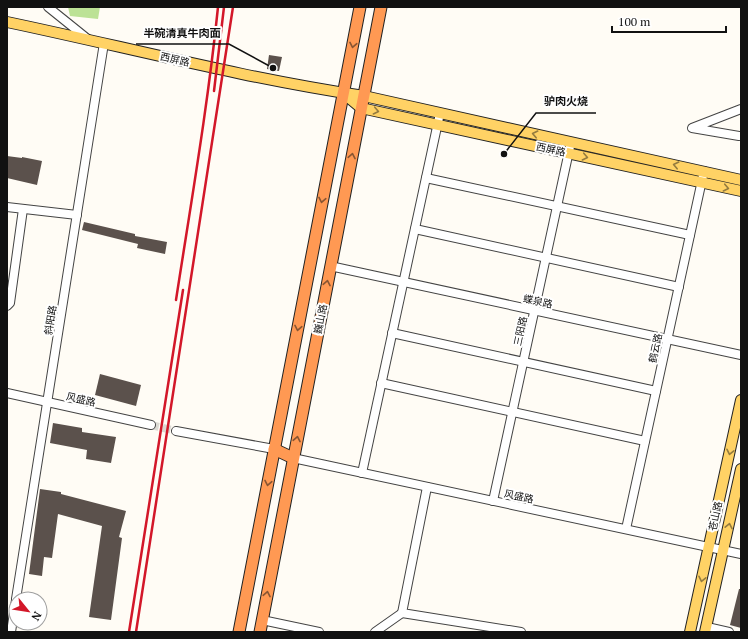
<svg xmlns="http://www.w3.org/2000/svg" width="748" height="639" font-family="'PT Serif','Noto Sans SC',serif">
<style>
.forest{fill:#bce296}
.building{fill:#5b514c}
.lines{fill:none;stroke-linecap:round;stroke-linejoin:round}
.minor-tunnel{stroke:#dbd9d3;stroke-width:8;stroke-dasharray:8 4;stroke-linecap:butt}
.minor-casing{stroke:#444;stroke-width:10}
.major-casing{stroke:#222;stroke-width:12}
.highway-casing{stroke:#222;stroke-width:13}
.minor{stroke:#fff;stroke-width:8}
.major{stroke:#ffd265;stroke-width:10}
.highway{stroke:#ff9953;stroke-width:11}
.rail{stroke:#d31729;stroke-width:2.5}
.oneway{stroke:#885532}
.oneway2{stroke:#947b3f}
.labels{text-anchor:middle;stroke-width:4;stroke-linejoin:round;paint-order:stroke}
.street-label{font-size:10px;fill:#111;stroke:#fff}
.leader{fill:none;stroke:#111;stroke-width:1.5}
.callout-dot{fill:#111;stroke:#fff;stroke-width:1.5}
.callout-label{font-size:11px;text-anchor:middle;font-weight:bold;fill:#111;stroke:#fff;stroke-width:4;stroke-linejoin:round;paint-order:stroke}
</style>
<rect width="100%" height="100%" fill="#fffcf5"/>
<polygon class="forest" points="68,7 100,7 98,19 70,16"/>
<g class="building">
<polygon points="269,55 282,57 279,71 267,69"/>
<polygon points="7,156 22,158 22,157 42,161 37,185 7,178"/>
<polygon points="84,222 135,234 135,236 167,242 165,254 137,248 138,244 82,230"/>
<polygon points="100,374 141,385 136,406 95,395"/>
<polygon points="53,423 82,428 82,432 116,437 111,463 86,459 87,450 50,443"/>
<polygon points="40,489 61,492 61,494 126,511 119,537 122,538 111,620 89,617 102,526 58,514 52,558 44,557 42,576 29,574"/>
<polygon points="739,589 741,589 741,628 730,625"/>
</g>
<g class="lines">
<polyline class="minor-tunnel" points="151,425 176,431"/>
<g class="minor-casing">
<g id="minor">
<polyline points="48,7 89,40"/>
<polyline points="739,136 692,128 741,109"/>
<polyline points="426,178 690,235"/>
<polyline points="7,207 77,215"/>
<polyline points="415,229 679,287"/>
<polyline points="330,266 741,355"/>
<polyline points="7,306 10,303 23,209"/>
<polyline points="392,333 656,391"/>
<polyline points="381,383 645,441"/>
<polyline points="7,393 151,425"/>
<polyline points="176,431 274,449"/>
<polyline points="293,458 741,554"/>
<polyline points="362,473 440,113"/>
<polyline points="427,487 402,613 521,632"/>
<polyline points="493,501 571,142"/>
<polyline points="626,529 704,171"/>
<polyline points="16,599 104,43"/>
<polyline points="262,620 319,632"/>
<polyline points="707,627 729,632"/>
<polyline points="11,632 16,600"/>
<polyline points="375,632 402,613"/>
</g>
</g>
<g class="major-casing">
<g id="major">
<path d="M7,22c119,25 236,56 357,74l377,84"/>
<polyline points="343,93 361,108 741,191"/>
<polyline points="690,632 741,400"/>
<polyline points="705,632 741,469"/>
</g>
</g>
<g class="highway-casing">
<g id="highway">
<polyline points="274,449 293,458"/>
<polyline points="239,632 360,7"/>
<polyline points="260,632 381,7"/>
</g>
</g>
<use href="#minor" class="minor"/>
<use href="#major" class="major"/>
<use href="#highway" class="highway"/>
<g class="rail">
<polyline points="214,91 224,7"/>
<path d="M176,300c15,-97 32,-195 42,-293"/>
<polyline points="129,632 183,290"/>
<polyline points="136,632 233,7"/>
</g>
</g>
<defs><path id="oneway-chevron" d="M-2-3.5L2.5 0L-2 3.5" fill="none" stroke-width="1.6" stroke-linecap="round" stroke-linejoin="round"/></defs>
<g class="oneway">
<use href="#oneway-chevron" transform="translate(353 45) rotate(101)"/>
<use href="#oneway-chevron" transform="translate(352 156) rotate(-79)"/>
<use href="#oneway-chevron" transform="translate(322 200) rotate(101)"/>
<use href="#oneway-chevron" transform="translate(327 283) rotate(-79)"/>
<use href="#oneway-chevron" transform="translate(298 328) rotate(101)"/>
<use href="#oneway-chevron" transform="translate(297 439) rotate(-79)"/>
<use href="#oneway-chevron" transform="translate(268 483) rotate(101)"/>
<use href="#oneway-chevron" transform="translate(267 594) rotate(-79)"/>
</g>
<g class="oneway2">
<use href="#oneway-chevron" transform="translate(376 111) rotate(12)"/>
<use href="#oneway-chevron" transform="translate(535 134) rotate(-167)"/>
<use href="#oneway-chevron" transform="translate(585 157) rotate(12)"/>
<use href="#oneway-chevron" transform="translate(676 165) rotate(-167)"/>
<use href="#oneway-chevron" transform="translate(726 188) rotate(12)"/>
<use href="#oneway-chevron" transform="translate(730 452) rotate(102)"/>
<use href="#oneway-chevron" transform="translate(729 526) rotate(-78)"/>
<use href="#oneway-chevron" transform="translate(702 579) rotate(102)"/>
</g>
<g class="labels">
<g class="street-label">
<text transform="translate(175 59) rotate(13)" y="4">西屏路</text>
<text transform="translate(551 149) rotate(12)" y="4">西屏路</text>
<text transform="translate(538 301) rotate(12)" y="4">蝶泉路</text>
<text transform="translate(320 319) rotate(-79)" y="4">巍山路</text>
<text transform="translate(50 320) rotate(-81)" y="4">斜阳路</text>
<text transform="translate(520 331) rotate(-78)" y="4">三阳路</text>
<text transform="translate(655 348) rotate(-78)" y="4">鹤云路</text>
<text transform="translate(81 399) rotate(13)" y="4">风盛路</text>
<text transform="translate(519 496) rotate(12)" y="4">风盛路</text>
<text transform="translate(715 516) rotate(-78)" y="4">苍山路</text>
</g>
</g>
<path class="leader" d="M273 68L229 44H136M504 154L536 113H596"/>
<g class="callout-dot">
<circle cx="273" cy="68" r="4"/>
<circle cx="504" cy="154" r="4"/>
</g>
<g class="callout-label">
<text x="182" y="37">半碗清真牛肉面</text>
<text x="566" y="105">驴肉火烧</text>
</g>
<rect width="748" height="639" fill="none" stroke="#111111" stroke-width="16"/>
<g transform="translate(28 611) rotate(120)"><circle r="19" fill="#ffffff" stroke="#a0a0a0"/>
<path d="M0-3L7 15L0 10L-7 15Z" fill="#d31729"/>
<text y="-6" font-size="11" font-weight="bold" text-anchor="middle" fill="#111111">N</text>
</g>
<path d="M612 26v6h114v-6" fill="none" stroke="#111111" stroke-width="2"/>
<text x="618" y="26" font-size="12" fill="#111111" stroke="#ffffff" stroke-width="3" paint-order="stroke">100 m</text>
</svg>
